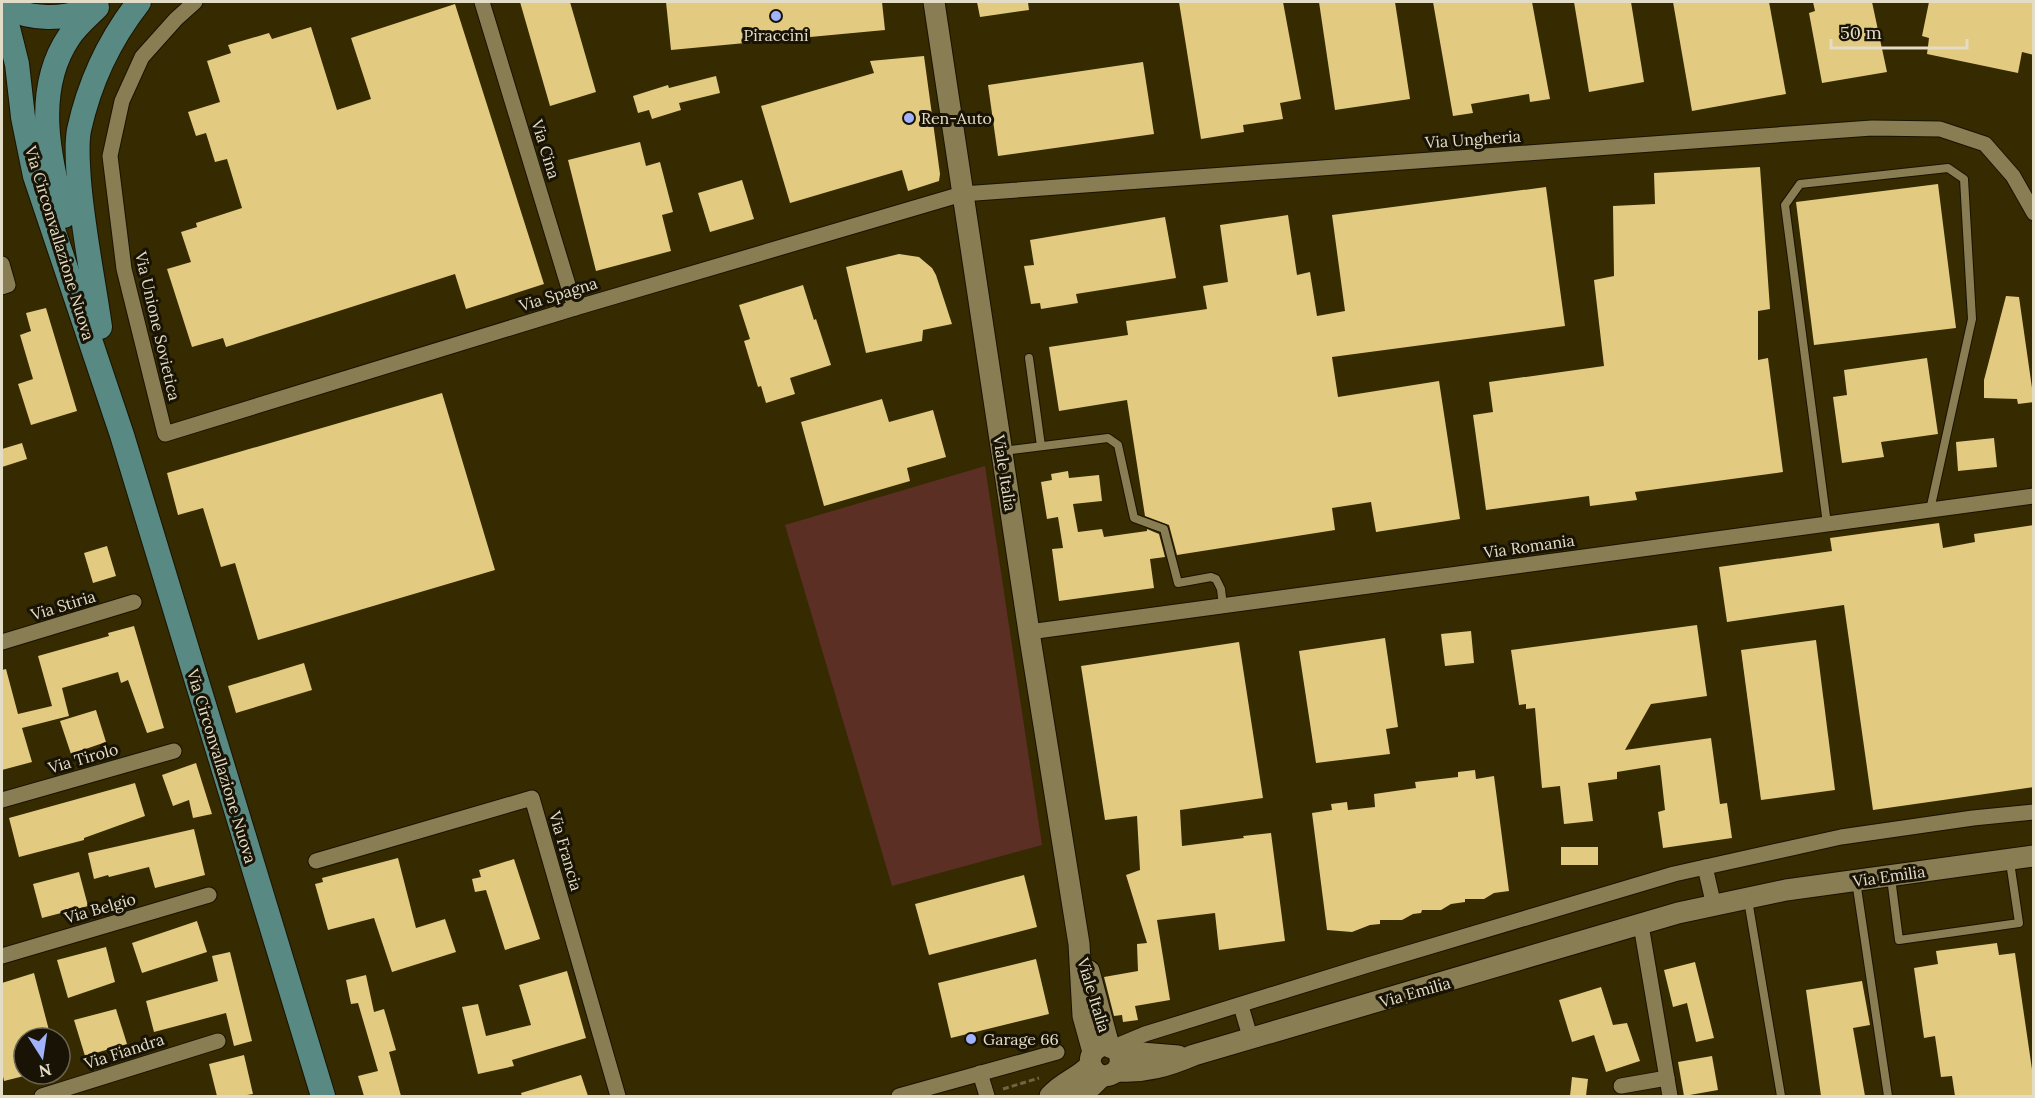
<svg xmlns="http://www.w3.org/2000/svg" width="2035" height="1098" font-family="Lora,serif">
<style>
.green{fill:#5c2f25}
.building{fill:#e2cb80}
.lines{fill:none;stroke-linecap:round;stroke-linejoin:round}
.lane-casing{stroke:#191301;stroke-width:10}
.street-casing{stroke:#191301;stroke-width:17}
.secondary-casing{stroke:#191301;stroke-width:23}
.primary-casing{stroke:#191301;stroke-width:26}
.path{stroke:#6f6542;stroke-width:3;stroke-dasharray:6 3;stroke-linecap:butt}
.lane{stroke:#897d53;stroke-width:8}
.street{stroke:#897d53;stroke-width:15}
.secondary{stroke:#897d53;stroke-width:21}
.primary{stroke:#588983;stroke-width:24}
.poi-dot{fill:#a1b3fd;stroke:#181304;stroke-width:2}
.labels{text-anchor:middle;stroke-width:6;stroke-linejoin:round;paint-order:stroke}
.poi-label{font-size:16px;fill:#e3dcc6;stroke:#181304;text-anchor:start}
.street-label{font-size:16px;fill:#e3dcc6;stroke:#181304}
</style>
<rect width="100%" height="100%" fill="#362a00"/>
<polygon class="green" points="985,466 1042,845 892,886 785,525"/>
<g class="building">
<polygon points="520,2 570,2 596,92 550,106"/>
<polygon points="666,2 882,2 885,30 671,50"/>
<polygon points="977,2 1028,2 1029,10 980,17"/>
<polygon points="1179,2 1283,2 1301,99 1280,103 1283,119 1243,125 1244,132 1201,139"/>
<polygon points="1319,2 1395,2 1410,99 1335,110"/>
<polygon points="1433,2 1532,2 1550,99 1530,102 1529,94 1471,104 1473,113 1453,116"/>
<polygon points="1574,2 1631,2 1644,82 1589,92"/>
<polygon points="1673,2 1769,2 1786,94 1692,111"/>
<polygon points="1813,2 1872,2 1887,72 1822,83 1809,13 1815,11"/>
<polygon points="1929,2 2034,2 2034,55 2022,52 2018,73 1927,54 1929,38 1922,36"/>
<polygon points="455,4 544,284 466,309 455,274 226,347 223,338 192,347 167,269 191,262 181,232 197,227 196,223 242,208 227,159 215,162 206,133 196,136 188,112 220,102 207,61 231,53 228,45 269,33 272,39 311,27 337,110 371,99 351,38"/>
<polygon points="924,56 940,174 939,181 908,191 902,170 790,203 761,106 874,73 870,61"/>
<polygon points="1143,62 1154,134 998,156 988,85"/>
<polygon points="716,76 720,93 679,103 681,110 652,119 649,110 638,113 633,96 668,85 669,88"/>
<polygon points="640,142 646,166 660,162 673,212 662,215 671,251 596,271 568,160"/>
<polygon points="1760,167 1770,309 1758,311 1758,360 1768,358 1783,472 1635,492 1637,500 1590,506 1589,496 1486,510 1473,415 1493,412 1489,382 1604,366 1594,280 1614,276 1613,206 1655,204 1654,173"/>
<polygon points="742,180 754,219 710,232 698,193"/>
<polygon points="1938,184 1956,328 1814,345 1796,202"/>
<polygon points="1546,187 1565,326 1332,357 1338,397 1439,381 1460,519 1376,532 1371,502 1332,508 1335,530 1177,555 1169,525 1145,516 1127,400 1059,411 1049,347 1128,335 1126,321 1207,309 1203,286 1228,282 1220,225 1288,215 1297,275 1310,272 1317,316 1345,311 1332,215"/>
<polygon points="1165,217 1176,278 1076,294 1078,303 1041,309 1040,303 1031,304 1024,266 1034,265 1030,240"/>
<polygon points="899,254 919,257 932,268 936,275 952,324 923,330 922,341 866,353 846,267"/>
<polygon points="803,285 814,320 816,319 831,365 790,378 795,394 766,403 761,386 758,387 744,341 750,339 739,305"/>
<polygon points="2006,296 2019,297 2034,402 2018,404 2017,399 1984,398 1984,380"/>
<polygon points="46,308 77,411 31,425 18,384 33,379 20,335 31,331 26,313"/>
<polygon points="1927,358 1938,434 1881,442 1884,457 1842,463 1833,397 1847,395 1844,370"/>
<polygon points="442,393 495,570 258,640 235,563 221,567 203,508 178,515 167,473"/>
<polygon points="882,399 889,422 933,410 946,457 907,468 910,481 824,506 801,422"/>
<polygon points="1994,438 1997,467 1958,471 1956,442"/>
<polygon points="22,443 27,459 2,467 2,449"/>
<polygon points="1068,471 1069,478 1099,475 1102,501 1073,504 1078,532 1102,529 1104,537 1147,531 1147,529 1159,534 1165,557 1150,559 1154,588 1059,601 1052,549 1063,548 1058,517 1047,519 1041,482 1052,480 1051,474"/>
<polygon points="1939,523 1943,548 1975,542 1974,534 2034,525 2034,787 1873,810 1844,605 1727,622 1719,567 1832,551 1830,538"/>
<polygon points="107,546 116,576 93,583 84,553"/>
<polygon points="1697,625 1707,696 1651,704 1625,750 1711,738 1720,804 1727,803 1732,838 1663,848 1658,812 1665,810 1660,765 1617,772 1617,779 1588,783 1593,821 1564,824 1560,786 1542,788 1535,708 1526,709 1526,704 1519,705 1511,650"/>
<polygon points="134,626 164,728 147,733 128,680 121,683 118,672 62,688 69,716 22,728 32,762 2,770 2,670 6,669 18,714 52,706 38,656 109,636 108,633"/>
<polygon points="1471,631 1474,663 1445,666 1441,634"/>
<polygon points="1385,638 1398,727 1386,729 1390,754 1316,763 1299,651"/>
<polygon points="1816,640 1835,790 1761,800 1741,650"/>
<polygon points="1239,642 1263,798 1180,810 1182,846 1244,838 1243,836 1271,833 1285,941 1219,950 1215,913 1157,920 1170,1000 1135,1006 1138,1020 1123,1022 1122,1015 1114,1016 1104,977 1138,971 1137,944 1147,943 1126,875 1140,870 1137,816 1105,820 1081,666"/>
<polygon points="304,663 312,690 236,713 228,686"/>
<polygon points="96,710 106,742 71,754 60,721"/>
<polygon points="196,763 212,814 193,818 189,800 173,806 162,775"/>
<polygon points="1475,770 1476,779 1494,776 1509,891 1494,893 1484,899 1465,899 1465,902 1451,904 1441,910 1422,910 1421,913 1413,914 1402,920 1380,920 1380,924 1370,925 1352,932 1327,930 1312,813 1332,810 1331,804 1347,802 1348,810 1375,807 1374,794 1416,788 1415,782 1458,777 1458,772"/>
<polygon points="135,783 145,816 84,838 84,840 19,857 9,818"/>
<polygon points="194,829 205,875 155,888 149,867 109,877 108,875 94,879 88,853"/>
<rect x="1561" y="847" width="37" height="18"/>
<polygon points="398,858 416,928 445,919 456,952 392,972 374,918 328,930 315,884 323,882 322,878"/>
<polygon points="514,859 540,939 505,950 486,890 475,892 472,879 481,877 479,870"/>
<polygon points="79,872 88,906 42,918 33,884"/>
<polygon points="1024,875 1037,927 929,955 915,904"/>
<polygon points="197,921 207,952 142,973 132,943"/>
<polygon points="1997,943 1999,955 2015,953 2034,1083 2034,1096 1955,1096 1952,1076 1941,1077 1935,1036 1924,1038 1914,968 1938,964 1936,951"/>
<polygon points="106,947 115,982 68,998 57,960"/>
<polygon points="230,952 252,1041 234,1046 226,1013 154,1032 146,1001 218,981 212,956"/>
<polygon points="1036,959 1049,1014 951,1038 938,983"/>
<polygon points="1695,962 1714,1038 1696,1042 1687,1003 1673,1007 1664,970"/>
<polygon points="567,971 586,1038 512,1060 514,1066 478,1074 462,1007 478,1004 486,1036 531,1025 519,985"/>
<polygon points="34,973 51,1038 24,1038 24,1076 4,1081 2,1072 2,983"/>
<polygon points="366,975 374,1012 384,1009 396,1050 389,1052 401,1096 364,1096 358,1076 378,1071 358,1003 351,1004 346,980"/>
<polygon points="1862,981 1870,1025 1853,1028 1865,1096 1821,1096 1806,990"/>
<polygon points="1601,987 1613,1025 1627,1023 1640,1061 1606,1072 1594,1035 1572,1042 1559,1000"/>
<polygon points="116,1009 127,1044 85,1056 74,1020"/>
<polygon points="244,1055 253,1094 241,1096 217,1096 209,1064"/>
<polygon points="1712,1056 1718,1090 1684,1096 1678,1062"/>
<polygon points="581,1075 588,1096 522,1096 521,1093"/>
<polygon points="1572,1077 1588,1079 1586,1096 1570,1096"/>
</g>
<g class="lines">
<g class="lane-casing">
<g id="lane">
<polyline points="1029,358 1041,446"/>
<polyline points="1003,451 1108,438 1118,445 1134,518 1164,529 1178,583 1211,577 1216,579 1221,589 1223,606"/>
<polyline points="1827,524 1785,205 1800,184 1948,168 1964,179 1972,319 1930,510"/>
<polyline points="1891,878 1899,940 2019,923 2010,862"/>
<polyline points="1856,881 1888,1096"/>
<polyline points="1748,900 1781,1096"/>
</g>
</g>
<g class="street-casing">
<g id="street">
<polyline points="195,2 176,19 142,57 122,101 110,156 124,269 165,434 575,308 962,194 1872,128 1940,129 1985,144 2013,176 2034,213"/>
<polyline points="482,2 575,308"/>
<polyline points="2,264 8,285 2,287"/>
<polyline points="1029,632 2034,496"/>
<polyline points="2,642 134,602"/>
<polyline points="2,800 174,751"/>
<polyline points="316,861 532,798 618,1096"/>
<polyline points="1705,867 1714,906"/>
<polyline points="1641,925 1670,1096"/>
<polyline points="2,956 209,895"/>
<polyline points="1241,1006 1251,1040"/>
<polyline points="1114,1047 1145,1034 1368,965 1674,874 1841,837 1973,818 2034,812"/>
<polyline points="980,1073 987,1096"/>
<polyline points="1621,1086 1667,1078"/>
<polyline points="42,1096 218,1041"/>
<polyline points="899,1096 1057,1052"/>
</g>
</g>
<g class="secondary-casing">
<g id="secondary">
<polyline points="934,2 1029,632 1079,944 1083,1016 1093,1052"/>
<polyline points="1089,971 1109,1046"/>
<path d="M1117,1050c8,14 0,26 -15,26 -17,-8 -15,-26 3,-31l12,5h11l13,3 37,3"/>
<path d="M1117,1071c28,2 51,-5 77,-16l484,-142 108,-23 248,-34"/>
<path d="M1050,1096c13,-15 29,-18 40,-31"/>
<polyline points="1067,1096 1092,1086 1102,1076"/>
</g>
</g>
<g class="primary-casing">
<g id="primary">
<path d="M2,5c29,16 62,15 92,3"/>
<polyline points="2,14 8,28 17,64 23,117 35,176 122,435 323,1096"/>
<path d="M64,216c-15,-57 -31,-126 5,-179 7,-11 19,-21 28,-30"/>
<path d="M100,327c-7,-49 -17,-97 -21,-146 -1,-16 -3,-35 0,-51 10,-46 31,-91 60,-128"/>
</g>
</g>
<polyline class="path" points="1003,1089 1039,1078"/>
<use href="#lane" class="lane"/>
<use href="#street" class="street"/>
<use href="#secondary" class="secondary"/>
<use href="#primary" class="primary"/>
</g>
<g class="poi-dot">
<circle cx="776" cy="16" r="6"/>
<circle cx="909" cy="118" r="6"/>
<circle cx="971" cy="1039" r="6"/>
</g>
<g class="labels">
<g class="poi-label">
<text x="776" y="41" text-anchor="middle">Piraccini</text>
<text x="921" y="124">Ren-Auto</text>
<text x="983" y="1045">Garage 66</text>
</g>
<g class="street-label">
<text transform="translate(1473 139) rotate(-4)" y="6">Via Ungheria</text>
<text transform="translate(546 149) rotate(73)" y="6">Via Cina</text>
<text transform="translate(60 243) rotate(73)" y="6">Via Circonvallazione Nuova</text>
<text transform="translate(558 294) rotate(-17)" y="6">Via Spagna</text>
<text transform="translate(158 326) rotate(77)" y="6">Via Unione Sovietica</text>
<text transform="translate(1005 473) rotate(81)" y="6">Viale Italia</text>
<text transform="translate(1529 546) rotate(-8)" y="6">Via Romania</text>
<text transform="translate(63 605) rotate(-17)" y="6">Via Stiria</text>
<text transform="translate(83 758) rotate(-16)" y="6">Via Tirolo</text>
<text transform="translate(222 766) rotate(73)" y="6">Via Circonvallazione Nuova</text>
<text transform="translate(566 851) rotate(74)" y="6">Via Francia</text>
<text transform="translate(1889 876) rotate(-8)" y="6">Via Emilia</text>
<text transform="translate(100 908) rotate(-16)" y="6">Via Belgio</text>
<text transform="translate(1415 992) rotate(-16)" y="6">Via Emilia</text>
<text transform="translate(1094 995) rotate(73)" y="6">Viale Italia</text>
<text transform="translate(124 1051) rotate(-18)" y="6">Via Fiandra</text>
</g>
</g>
<rect width="2035" height="1098" fill="none" stroke="#e3dcc6" stroke-width="6"/>
<g transform="translate(42 1056) rotate(168)"><circle r="28" fill="#181304" stroke="#696352" stroke-width="1.5"/>
<path d="M0-4.5L10 22L0 15L-10 22Z" fill="#a1b3fd"/>
<text y="-9" font-size="16" font-weight="bold" text-anchor="middle" fill="#e3dcc6">N</text>
</g>
<path d="M1831 39v9h136v-9" fill="none" stroke="#e3dcc6" stroke-width="3"/>
<text x="1840" y="39" font-size="18" fill="#e3dcc6" stroke="#181304" stroke-width="4.5" paint-order="stroke">50 m</text>
</svg>
